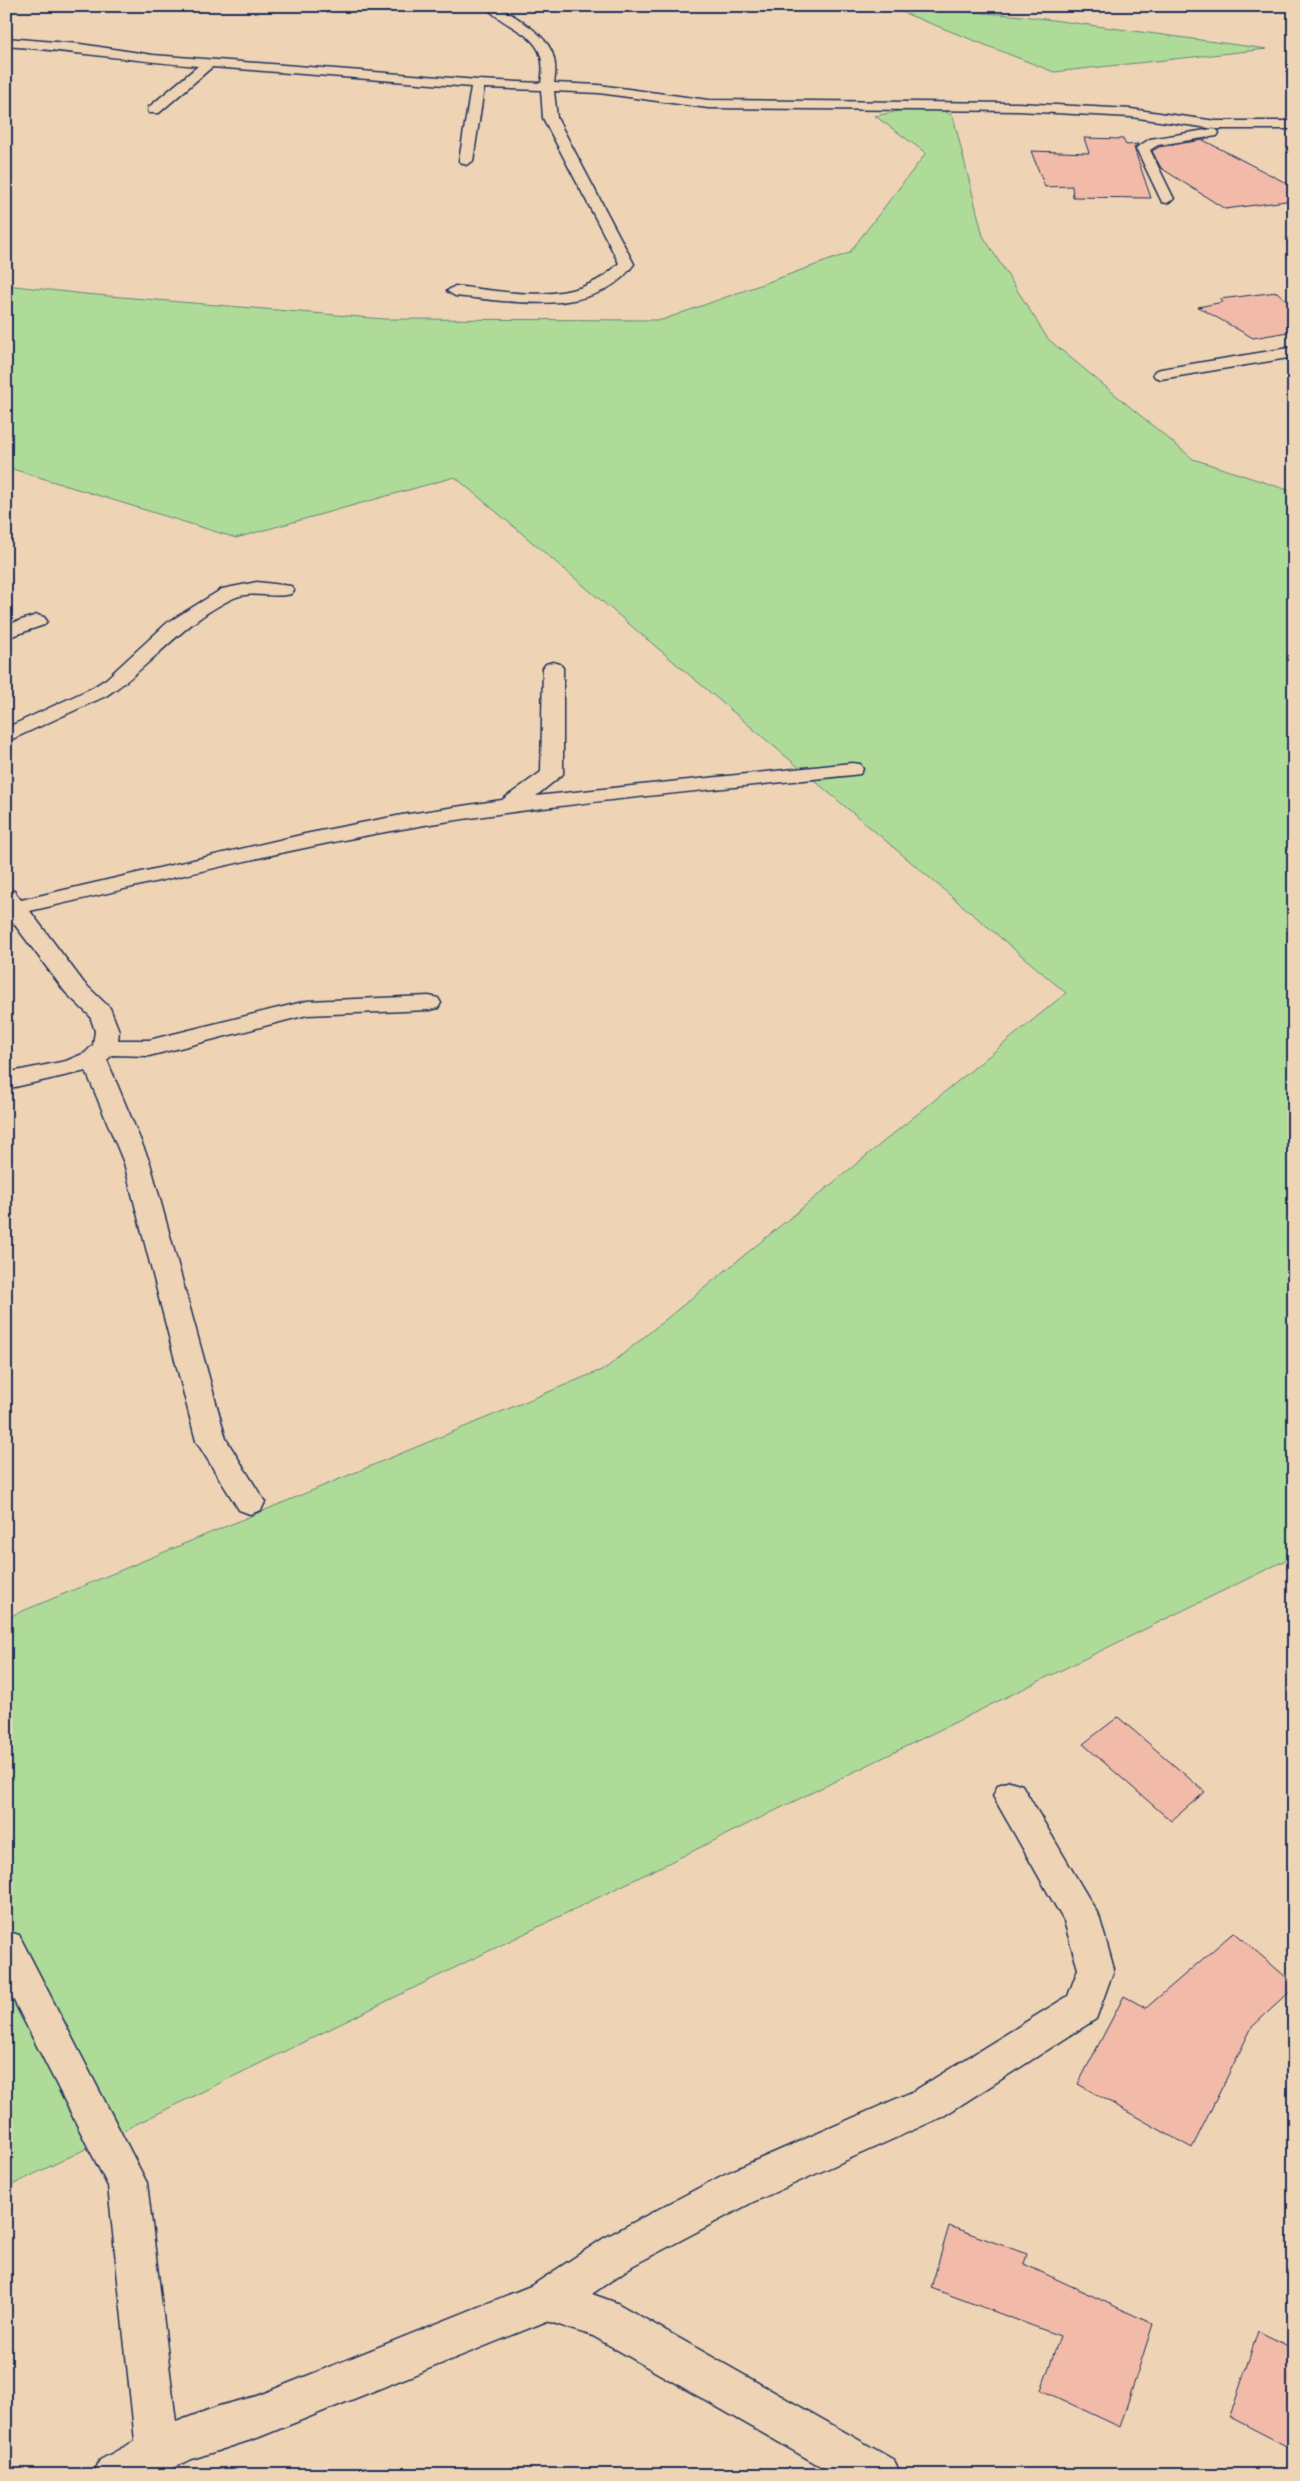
<svg xmlns="http://www.w3.org/2000/svg" width="1300" height="2481" font-family="Dekko,sans-serif">
<style>
.green{fill:#afdb99;stroke:#65857c}
.building{fill:#f2baa8;stroke:#1b2f5e}
.lines{fill:none;stroke-linecap:round;stroke-linejoin:round}
.minor-casing{stroke:#1b2f5e;stroke-width:3}
.minor{fill:#eed4b5;fill-rule:evenodd}
</style>
<rect width="100%" height="100%" fill="#eed4b5"/>
<filter id="ink" filterUnits="userSpaceOnUse"><feTurbulence type="fractalNoise" baseFrequency=".02" numOctaves="2"/><feDisplacementMap in="SourceGraphic" scale="10" xChannelSelector="R" yChannelSelector="G"/><feConvolveMatrix kernelMatrix="1 2 1 2 8 2 1 2 1" color-interpolation-filters="sRGB"/></filter>
<g filter="url(#ink)">
<g class="green">
<polygon points="859,6 937,6 960,11 1023,16 1267,49 1054,72 904,13"/>
<polygon points="933,104 953,116 983,236 1048,339 1193,459 1294,492 1294,1556 6,2188 6,1618 606,1368 1066,993 455,477 236,538 6,467 6,285 85,294 384,319 662,320 849,253 926,153 875,116"/>
</g>
<g class="building">
<polygon points="1084,138 1123,139 1126,145 1138,144 1134,147 1135,151 1151,198 1073,197 1072,186 1045,187 1031,151 1089,153"/>
<polygon points="1203,140 1294,187 1294,200 1225,209 1161,168 1152,151 1159,147"/>
<polygon points="1277,292 1294,307 1294,331 1253,338 1198,307 1223,302 1220,299"/>
<polygon points="1118,1717 1205,1792 1171,1821 1083,1744"/>
<polygon points="1234,1932 1294,1984 1294,1988 1252,2027 1192,2148 1078,2084 1124,1996 1146,2008"/>
<polygon points="949,2226 1027,2254 1024,2264 1153,2324 1120,2427 1041,2390 1060,2336 931,2288"/>
<polygon points="1258,2331 1294,2349 1294,2450 1230,2417"/>
</g>
<g class="lines">
<g class="minor-casing">
<g id="minor">
<path d="M485,6c15,0 23,6 35,14 25,17 40,31 34,63l45,2 109,15 310,3 113,6 85,12h78v8h-78l-85,-12 -113,-6 -310,-3 -109,-15 -45,-2 3,27 77,146c-38,55 -122,37 -179,32l-8,-5 8,-5c54,6 123,22 164,-23l-76,-145 -2,-28 -57,-2 -11,73 -7,4 -7,-4 12,-74 -259,-20 -53,46h-10l-1,-3 1,-3 49,-41c-64,-5 -127,-15 -192,-20v-8l74,6 73,11 325,25 63,3c10,-51 -31,-49 -56,-77z"/>
<polygon points="1212,129 1217,130 1219,133 1217,136 1158,145 1150,150 1174,199 1167,203 1162,202 1136,148 1150,139"/>
<polygon points="1294,347 1294,357 1161,379 1155,377 1153,374 1155,371 1161,369"/>
<path d="M257,582l34,4 3,4 -3,4c-19,5 -39,-4 -57,4 -51,23 -83,69 -128,98l-100,46v-14l86,-40 14,-9 61,-56 55,-34z"/>
<polygon points="37,615 44,617 47,621 44,625 6,638 6,625"/>
<path d="M553,662l7,2 3,4v106l-27,22 316,-33 8,1 3,5 -3,5 -8,1c-150,16 -301,28 -450,54 -125,22 -249,54 -372,82l54,72 26,25 9,23 -1,9h31l158,-39 122,-5 9,2 3,5 -3,5 -9,2 -122,5 -158,41 -37,-1 -5,5 43,103 76,276 39,63 -4,8 -11,4 -11,-4 -43,-69 -72,-278 -38,-92 -80,18v-16l60,-12 19,-8 8,-8 2,-14 -5,-15 -24,-23 -60,-80v-24l8,2 7,9 284,-66 97,-19 100,-15 39,-28 2,-104 3,-4z"/>
<polygon points="1010,1781 1022,1785 1099,1916 1114,1969 1096,2019 942,2117 753,2202 632,2266 592,2294 617,2303 894,2460 901,2475 836,2475 593,2336 547,2321 257,2438 192,2459 159,2475 93,2475 100,2460 135,2441 108,2186 6,1985 6,1931 19,1935 147,2183 176,2422 219,2406 257,2396 533,2285 604,2238 725,2174 914,2091 1068,1996 1078,1969 1064,1921 993,1796 998,1785"/>
</g>
</g>
<use href="#minor" class="minor"/>
</g>
</g>
<rect width="1300" height="2481" fill="none" stroke="#eed4b5" stroke-width="25"/>
<rect x="12" y="12" width="1275" height="2456" fill="none" stroke="#1b2f5e" stroke-width="2" filter="url(#ink)"/>
</svg>
